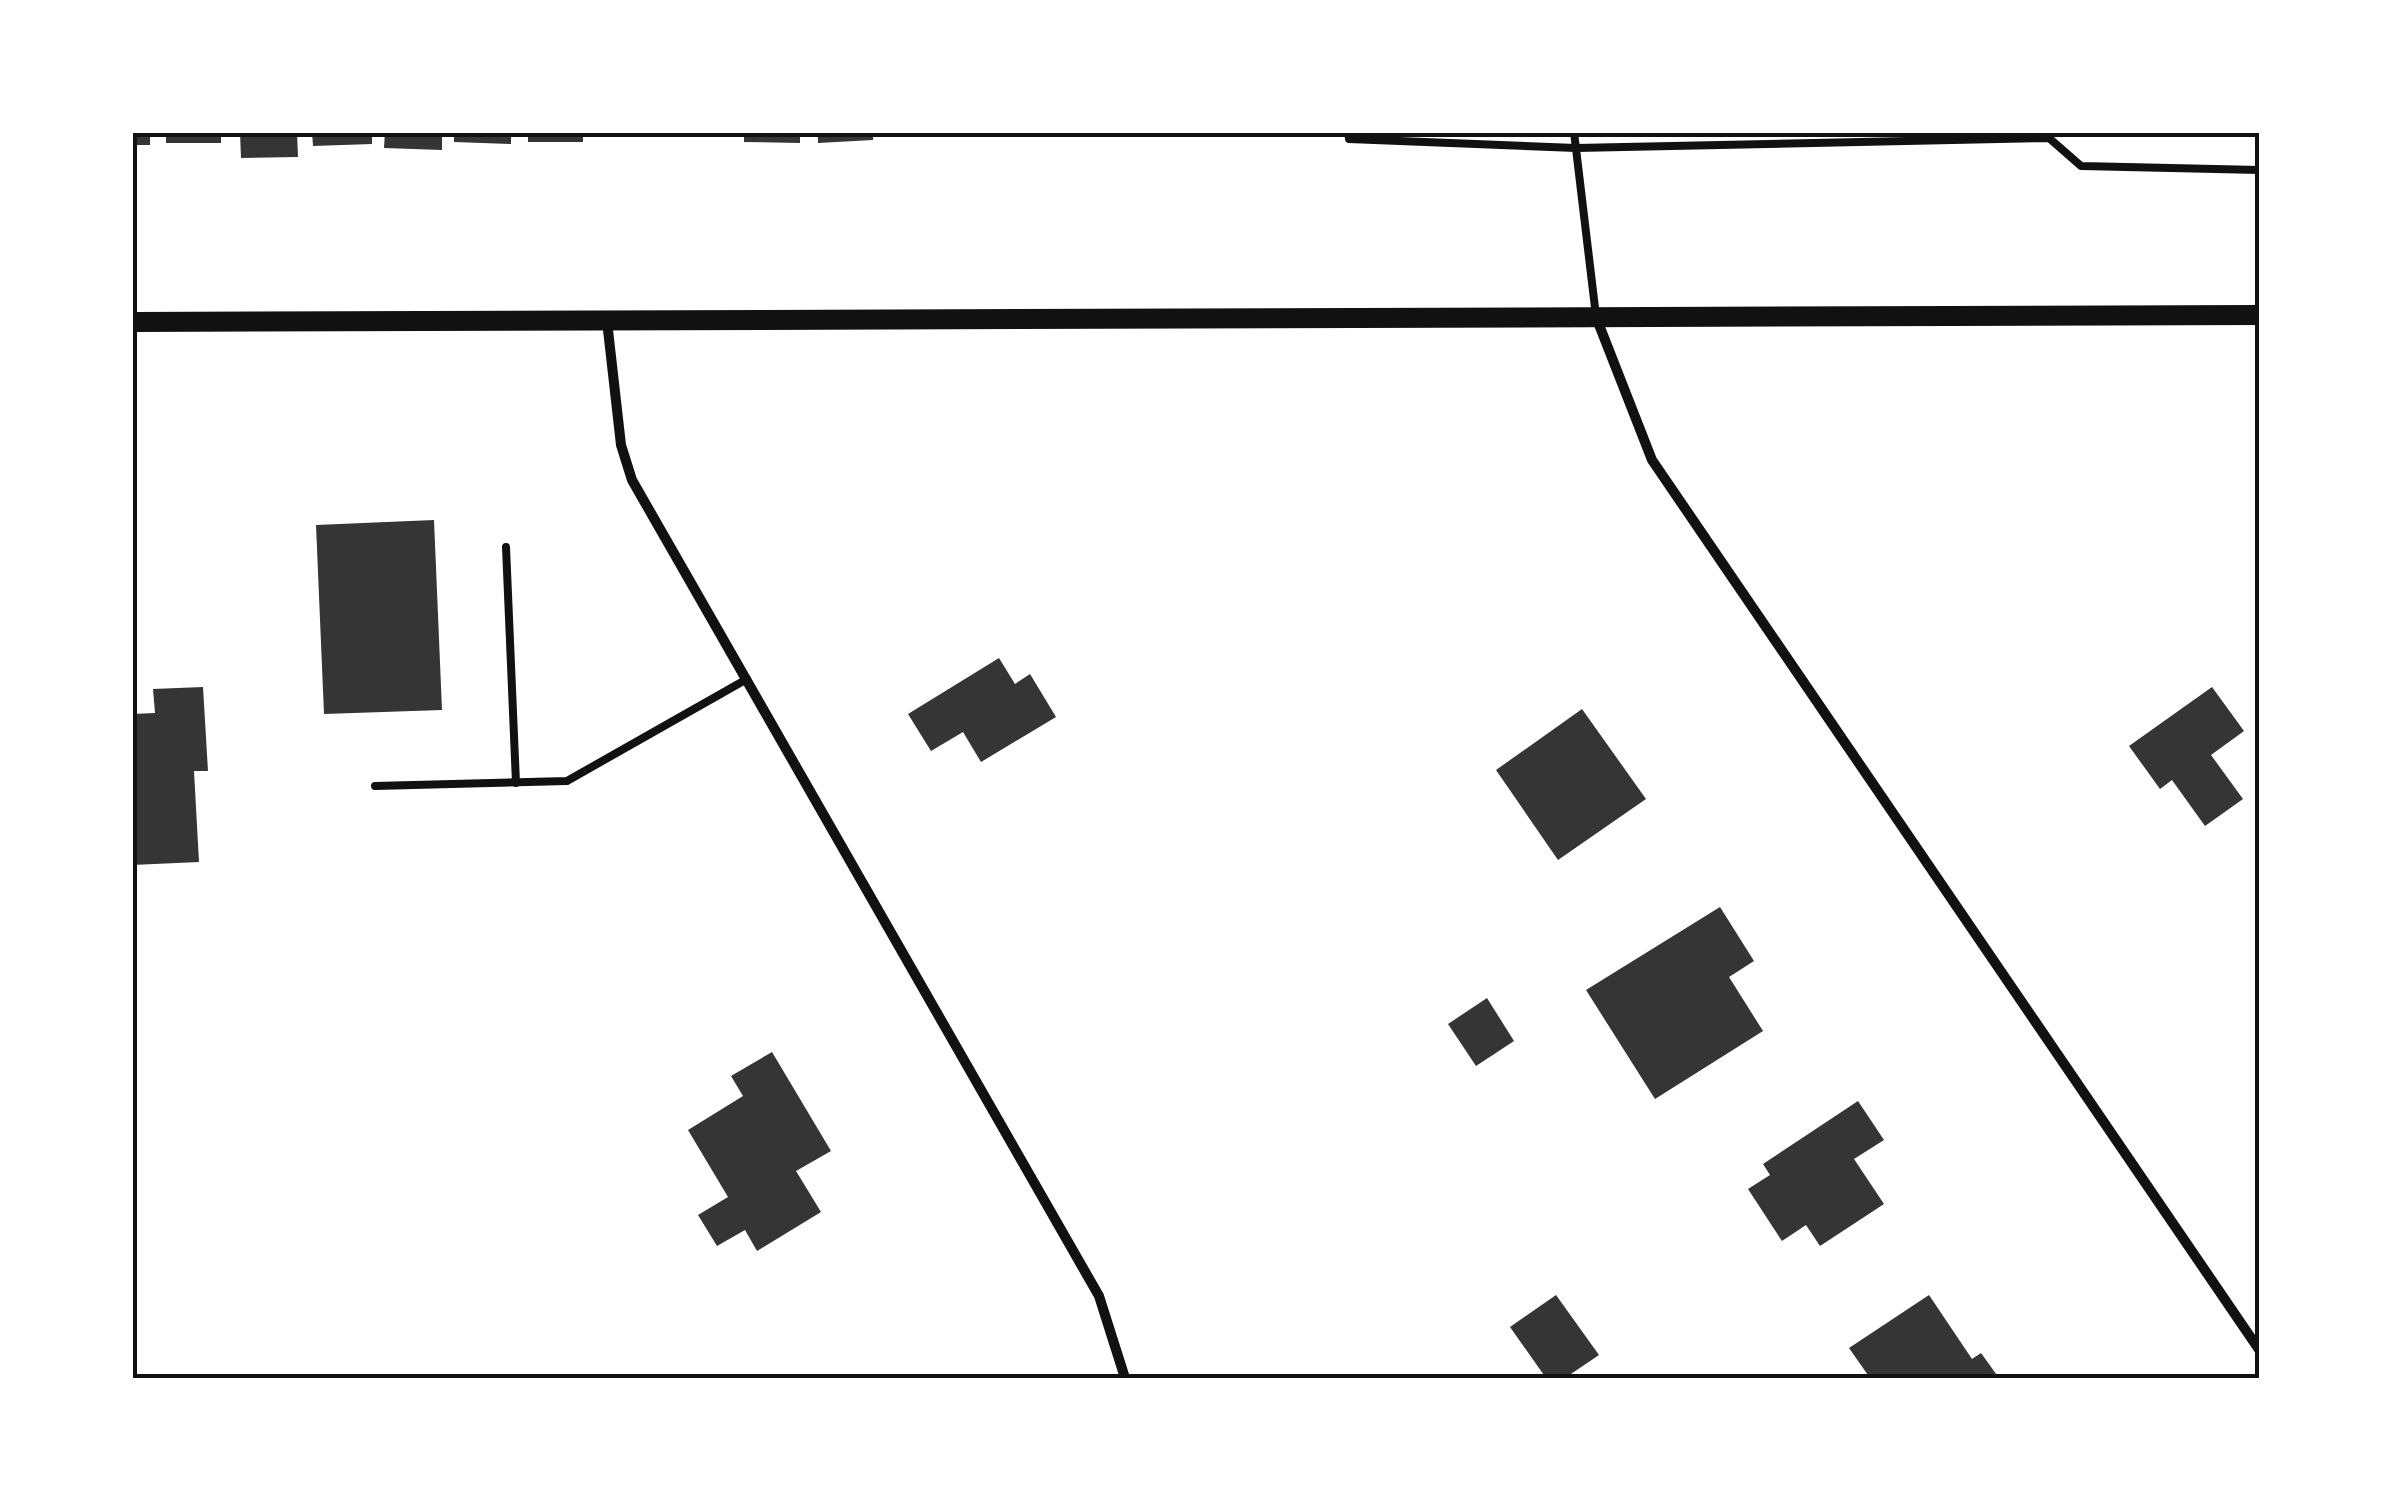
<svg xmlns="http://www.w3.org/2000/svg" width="2392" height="1511" font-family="Figtree,sans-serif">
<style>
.building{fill:#353535}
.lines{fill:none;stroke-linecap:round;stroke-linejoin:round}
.service{stroke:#111;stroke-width:8}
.minor{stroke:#111;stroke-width:10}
.secondary{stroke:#111;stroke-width:20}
.neatline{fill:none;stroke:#111;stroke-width:4}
</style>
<rect width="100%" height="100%" fill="#fff"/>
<g class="building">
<rect x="132" y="132" width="18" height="13"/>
<rect x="166" y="132" width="55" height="11"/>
<polygon points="240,132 297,132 298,157 241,158"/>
<polygon points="312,132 372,132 372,144 313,146"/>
<polygon points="385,132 442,132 442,150 384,148"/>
<polygon points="454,132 511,132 511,144 454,142"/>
<rect x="528" y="132" width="55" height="10"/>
<polygon points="601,132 636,132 636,136 601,137"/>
<polygon points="744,132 800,132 800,143 744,142"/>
<polygon points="818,132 873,132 873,140 818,143"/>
<polygon points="434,520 442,710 324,714 316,525"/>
<polygon points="999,658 1015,684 1030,674 1056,717 981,762 963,732 931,751 908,714"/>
<polygon points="203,687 208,771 194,771 199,862 132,865 132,714 155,713 153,689"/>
<polygon points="2212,687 2244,731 2211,755 2243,799 2205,826 2172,780 2160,789 2129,746"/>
<polygon points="1582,709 1646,799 1558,860 1496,770"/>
<polygon points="1720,907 1754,961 1729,977 1763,1031 1655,1099 1586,990"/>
<polygon points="1487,998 1514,1041 1476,1066 1448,1024"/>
<polygon points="772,1052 831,1151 796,1171 821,1212 757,1251 745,1230 717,1246 698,1215 728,1197 688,1130 743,1096 731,1076"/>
<polygon points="1858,1101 1884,1140 1854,1159 1884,1204 1820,1246 1806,1225 1782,1241 1748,1189 1770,1175 1763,1164"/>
<polygon points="1556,1295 1599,1355 1565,1378 1546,1378 1510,1327"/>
<polygon points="1929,1295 1972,1359 1981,1353 1999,1378 1870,1378 1849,1348"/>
</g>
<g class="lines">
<g class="service">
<polyline points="1348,132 1349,139 1576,148 2049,138 2081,166 2260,170"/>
<polyline points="1574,132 1596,316"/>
<polyline points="506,547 516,783"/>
<polyline points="375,786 567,781 747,679"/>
</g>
<g class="minor">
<polyline points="1596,317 1652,460 2260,1351"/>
<polyline points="607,321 621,445 632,480 1099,1296 1125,1378"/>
</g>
<polyline class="secondary" points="132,322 2260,315"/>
</g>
<rect width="2392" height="1511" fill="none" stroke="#ffffff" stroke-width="270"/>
<rect x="135" y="135" width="2122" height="1241" class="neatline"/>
</svg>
